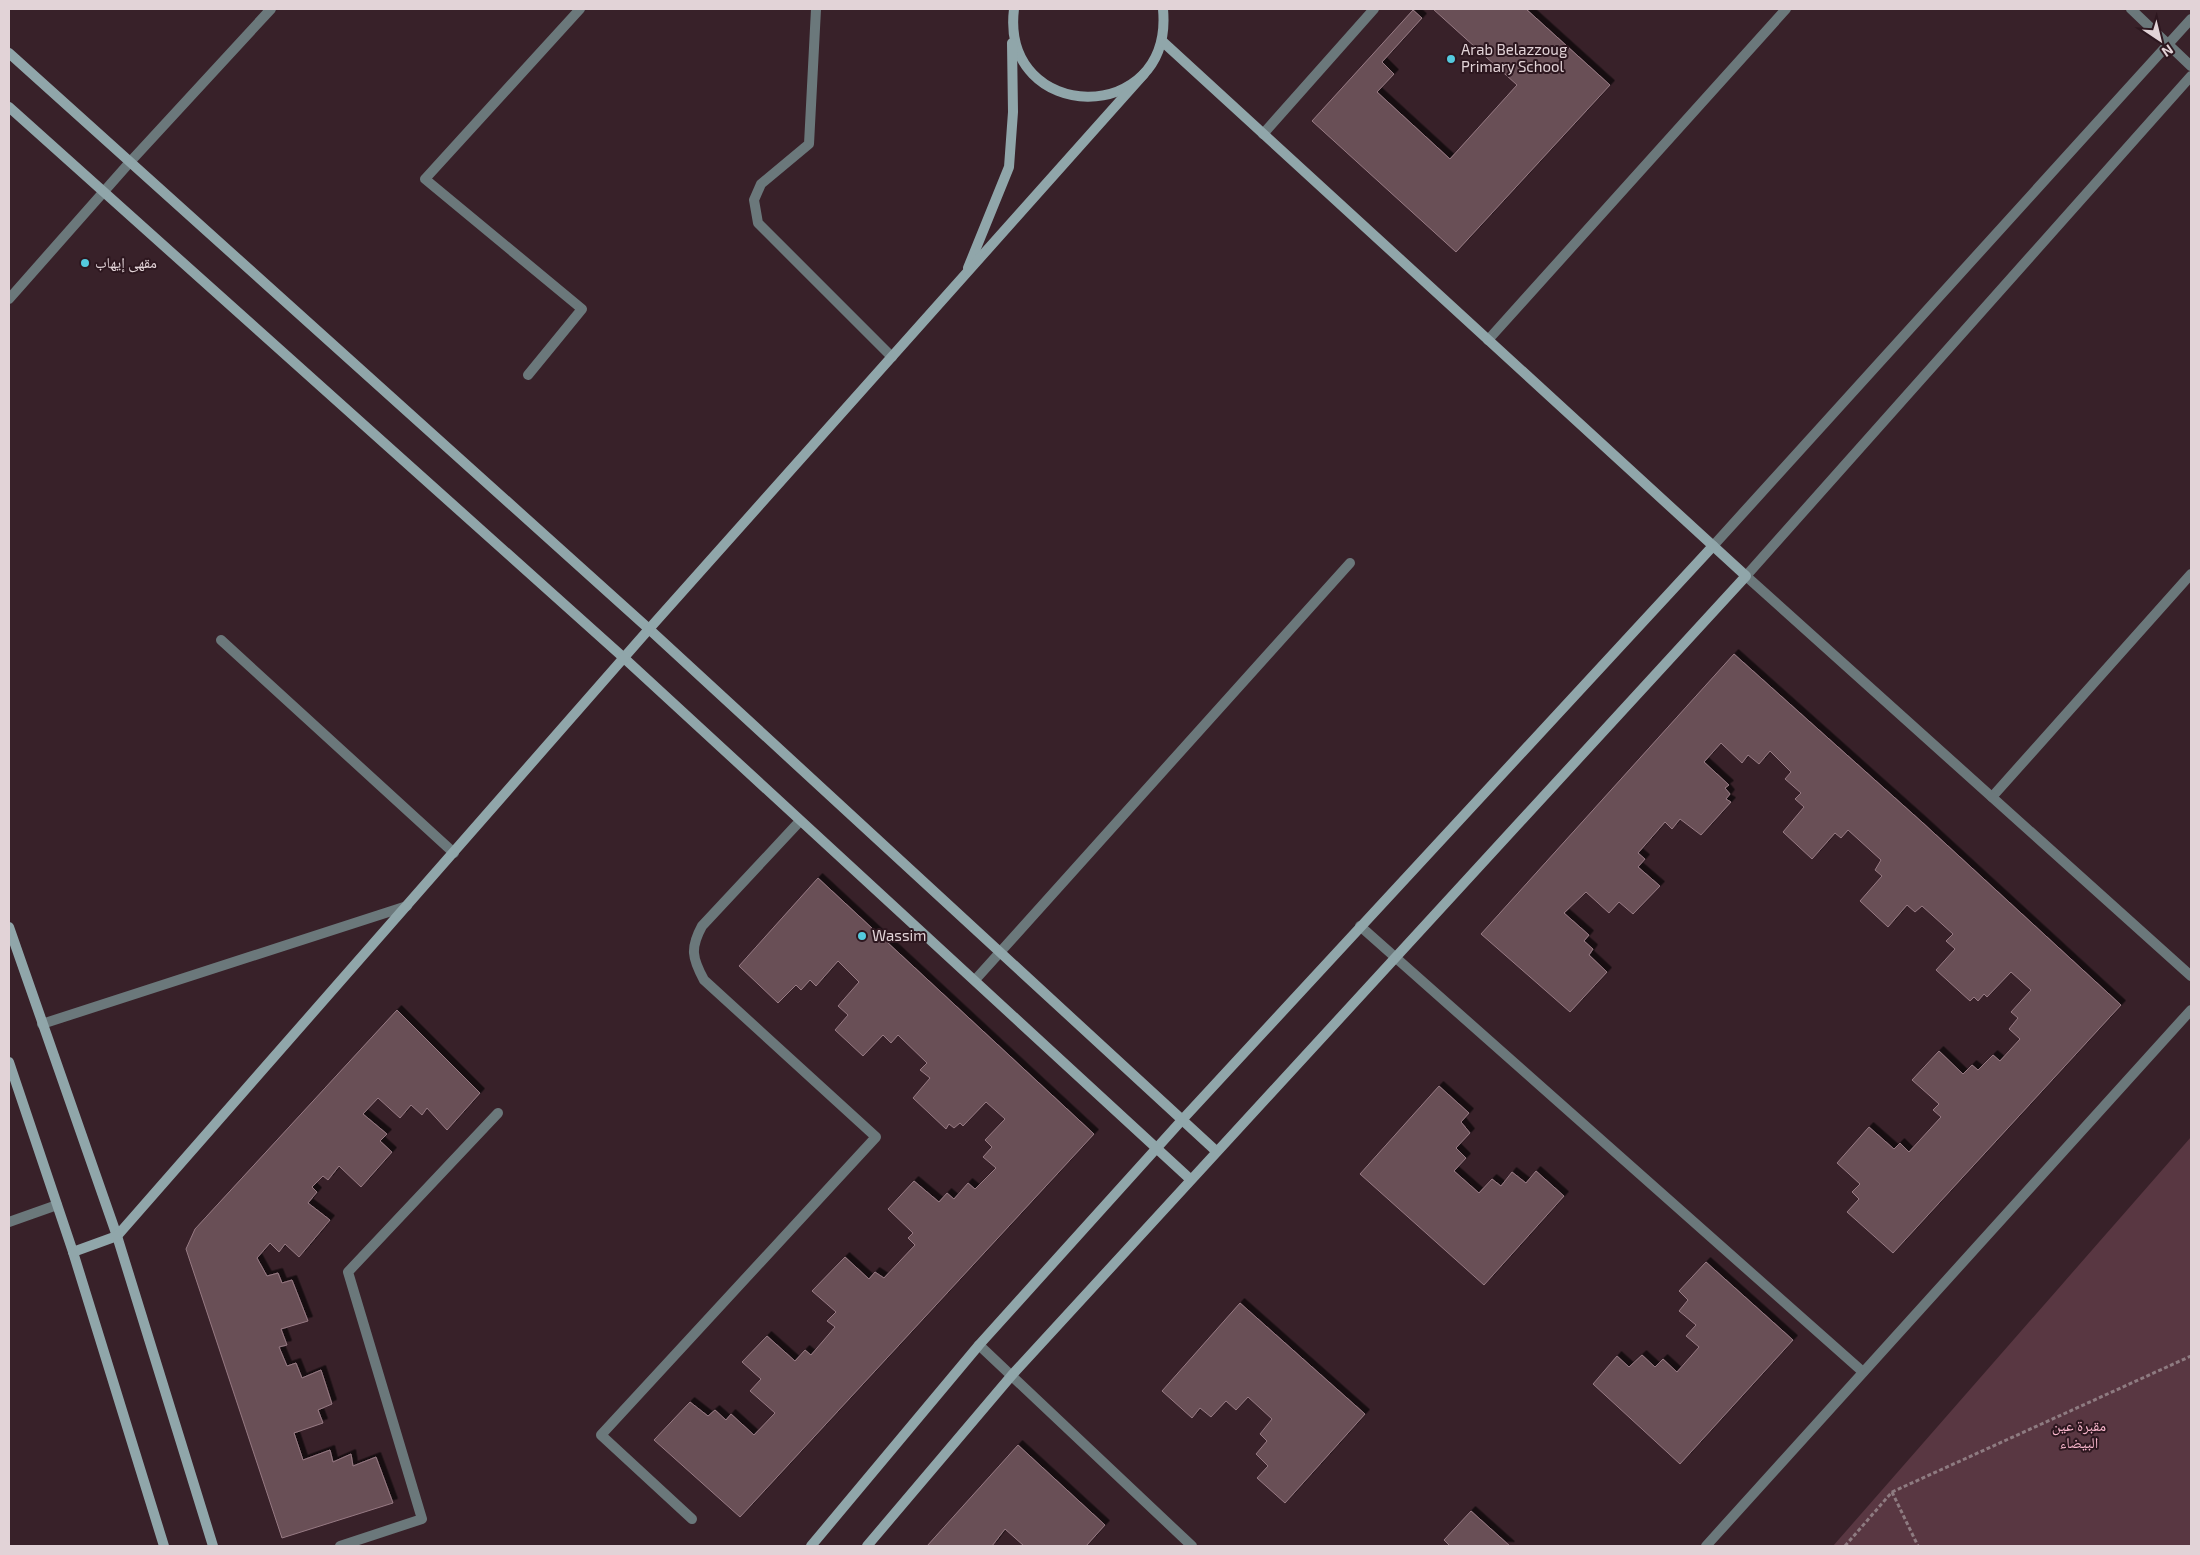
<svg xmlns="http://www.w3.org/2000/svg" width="2200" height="1555" font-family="'Exo 2','Noto Naskh Arabic',sans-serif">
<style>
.green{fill:#593742}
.building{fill:#694f57;stroke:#977a83;filter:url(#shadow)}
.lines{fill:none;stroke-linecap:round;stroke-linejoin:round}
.path{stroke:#8e7b81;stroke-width:3;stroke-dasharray:4 2.5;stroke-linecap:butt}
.lane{stroke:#6b787b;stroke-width:10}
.street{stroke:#6b787b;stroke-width:10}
.secondary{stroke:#90a6aa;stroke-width:10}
.poi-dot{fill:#54cade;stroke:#2d171f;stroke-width:2}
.labels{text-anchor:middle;stroke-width:4;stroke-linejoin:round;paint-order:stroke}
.poi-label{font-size:15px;fill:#e2d3d7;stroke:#2d171f;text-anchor:start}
.park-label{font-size:15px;fill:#fab7cd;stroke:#2d171f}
</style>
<defs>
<filter id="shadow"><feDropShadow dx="4.5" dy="-4.5" stdDeviation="0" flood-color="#0009"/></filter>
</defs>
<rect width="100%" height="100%" fill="#382129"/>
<polygon class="green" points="2191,1137 2191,1546 1833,1546"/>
<g class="building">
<polygon points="1433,9 1526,9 1610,85 1456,252 1312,121 1413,10 1422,18 1382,62 1394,74 1377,92 1450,159 1517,85"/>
<polygon points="1734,654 1923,823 2121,1005 1893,1253 1847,1212 1859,1199 1852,1192 1860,1184 1837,1163 1869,1127 1894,1149 1900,1143 1909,1152 1941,1117 1933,1110 1939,1104 1912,1080 1939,1051 1963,1074 1972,1065 1978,1070 1993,1055 2000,1061 2020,1039 2009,1029 2018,1018 2011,1012 2031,990 2011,972 1987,997 1984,994 1978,1001 1974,997 1970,1001 1936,970 1955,949 1946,941 1953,934 1922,906 1915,912 1907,905 1888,927 1860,901 1882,876 1875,870 1881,860 1848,830 1841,838 1835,833 1812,859 1783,832 1804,807 1795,799 1801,793 1785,779 1791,772 1770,751 1759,764 1748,755 1742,763 1721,743 1704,762 1729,785 1725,788 1730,794 1726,799 1731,802 1701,835 1680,819 1672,829 1665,822 1638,853 1645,859 1638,867 1660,886 1633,914 1619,902 1609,913 1586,892 1564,913 1589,935 1584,941 1593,949 1589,955 1607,972 1570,1012 1481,934"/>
<polygon points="818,878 1094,1134 740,1517 654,1440 690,1402 708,1416 715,1410 726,1420 731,1414 754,1435 775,1413 750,1391 761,1379 742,1362 767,1336 795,1361 805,1350 811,1355 835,1327 827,1321 836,1312 812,1291 845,1257 869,1279 875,1272 884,1278 915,1245 908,1238 913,1233 888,1209 914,1181 939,1202 947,1193 954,1199 968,1183 975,1189 996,1168 983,1157 992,1147 985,1140 1005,1119 986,1102 963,1126 960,1123 954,1128 949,1124 946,1129 913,1098 930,1078 920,1070 927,1063 898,1035 891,1043 883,1035 863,1056 835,1030 848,1015 838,1006 859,982 838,961 816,986 810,980 801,990 796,985 778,1003 739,966"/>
<polygon points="397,1010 480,1093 447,1130 427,1108 422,1115 411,1105 400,1118 378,1098 363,1114 387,1134 380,1141 392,1152 361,1187 339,1166 328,1180 323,1176 312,1187 317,1192 308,1203 330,1220 299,1257 285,1244 279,1252 270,1243 257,1258 267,1276 278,1273 282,1283 292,1280 308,1321 281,1329 287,1345 279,1347 287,1366 296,1363 302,1378 321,1370 332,1404 318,1410 323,1423 294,1433 303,1460 330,1450 333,1462 351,1454 353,1466 376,1457 393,1503 282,1538 186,1249 195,1229"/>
<polygon points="1439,1086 1469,1113 1461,1122 1470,1133 1456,1148 1466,1158 1454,1171 1479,1193 1492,1179 1501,1186 1512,1172 1526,1183 1536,1171 1564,1196 1484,1285 1360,1174"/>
<polygon points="1706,1262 1793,1340 1680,1464 1593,1384 1617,1356 1629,1367 1642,1355 1655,1367 1663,1359 1677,1372 1699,1347 1686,1336 1696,1325 1679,1311 1688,1300 1679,1291"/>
<polygon points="1240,1303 1365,1414 1285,1503 1257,1478 1268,1466 1256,1454 1267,1441 1260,1434 1272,1419 1248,1397 1236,1410 1226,1401 1211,1417 1200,1408 1192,1418 1162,1391"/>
<polygon points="1018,1445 1105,1525 1086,1546 1024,1546 1005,1529 992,1546 927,1546"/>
<polygon points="1471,1511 1510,1546 1450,1546 1444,1540"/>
</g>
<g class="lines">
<g class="path">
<polyline points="1892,1492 1918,1546"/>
<polyline points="1845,1546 1892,1492 2191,1356"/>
</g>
<g class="lane">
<polyline points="816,9 809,144 761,184 754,200 758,223 892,357"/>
<polyline points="1488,340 1786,9"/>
<polyline points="528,375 582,309 425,179 580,9"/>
<polyline points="221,640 454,853"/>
<polyline points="1992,797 2191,574"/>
<polyline points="975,980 1350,563"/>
<polyline points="9,1222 57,1205"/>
<path d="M692,1519l-91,-84 275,-298 -172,-157c-12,-22 -14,-32 -2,-54l98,-105"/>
<polyline points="340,1546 422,1519 348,1272 498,1113"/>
</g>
<g class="street">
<polyline points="2131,9 2191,66"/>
<polyline points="2191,76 1746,576 2191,976"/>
<polyline points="1263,134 1374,9"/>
<polyline points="9,299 130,162 271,9"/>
<polyline points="1713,546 2191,19"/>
<polyline points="1360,926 1863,1372"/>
<polyline points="42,1024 407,906"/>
<polyline points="979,1345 1192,1546"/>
<polyline points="1706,1546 2191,1010"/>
</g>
<g class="secondary">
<path d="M1014,9c-14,115 160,119 149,0"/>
<polyline points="9,53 649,629 1216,1151"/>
<polyline points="9,107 624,658 1190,1179"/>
<polyline points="968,268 1009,167 1013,112 1012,43"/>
<polyline points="9,927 117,1236 213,1546"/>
<polyline points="9,1062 73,1252 164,1546"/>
<polyline points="73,1252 117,1236 649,629 1144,74"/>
<polyline points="811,1546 979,1345 1182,1120 1713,546"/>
<polyline points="867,1546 1012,1375 1746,576 1162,41"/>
</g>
</g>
<g class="poi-dot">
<circle cx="1451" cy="59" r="5"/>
<circle cx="85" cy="263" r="5"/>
<circle cx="862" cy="936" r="5"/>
</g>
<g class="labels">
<g class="poi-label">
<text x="1461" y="55">Arab Belazzoug<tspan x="1461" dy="17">Primary School</tspan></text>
<text x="95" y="268">مقهى إيهاب</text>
<text x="872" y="941">Wassim</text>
</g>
<g class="park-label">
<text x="2079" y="1431">مقبرة عين<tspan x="2079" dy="17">البيضاء</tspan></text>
</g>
</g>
<rect width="2200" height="1555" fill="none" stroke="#e2d3d7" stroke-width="20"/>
<g transform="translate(2160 40) rotate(145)" stroke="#2d171f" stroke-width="4" paint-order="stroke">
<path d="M0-4L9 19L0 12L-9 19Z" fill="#e2d3d7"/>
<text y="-8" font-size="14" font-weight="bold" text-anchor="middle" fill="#e2d3d7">N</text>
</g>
</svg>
